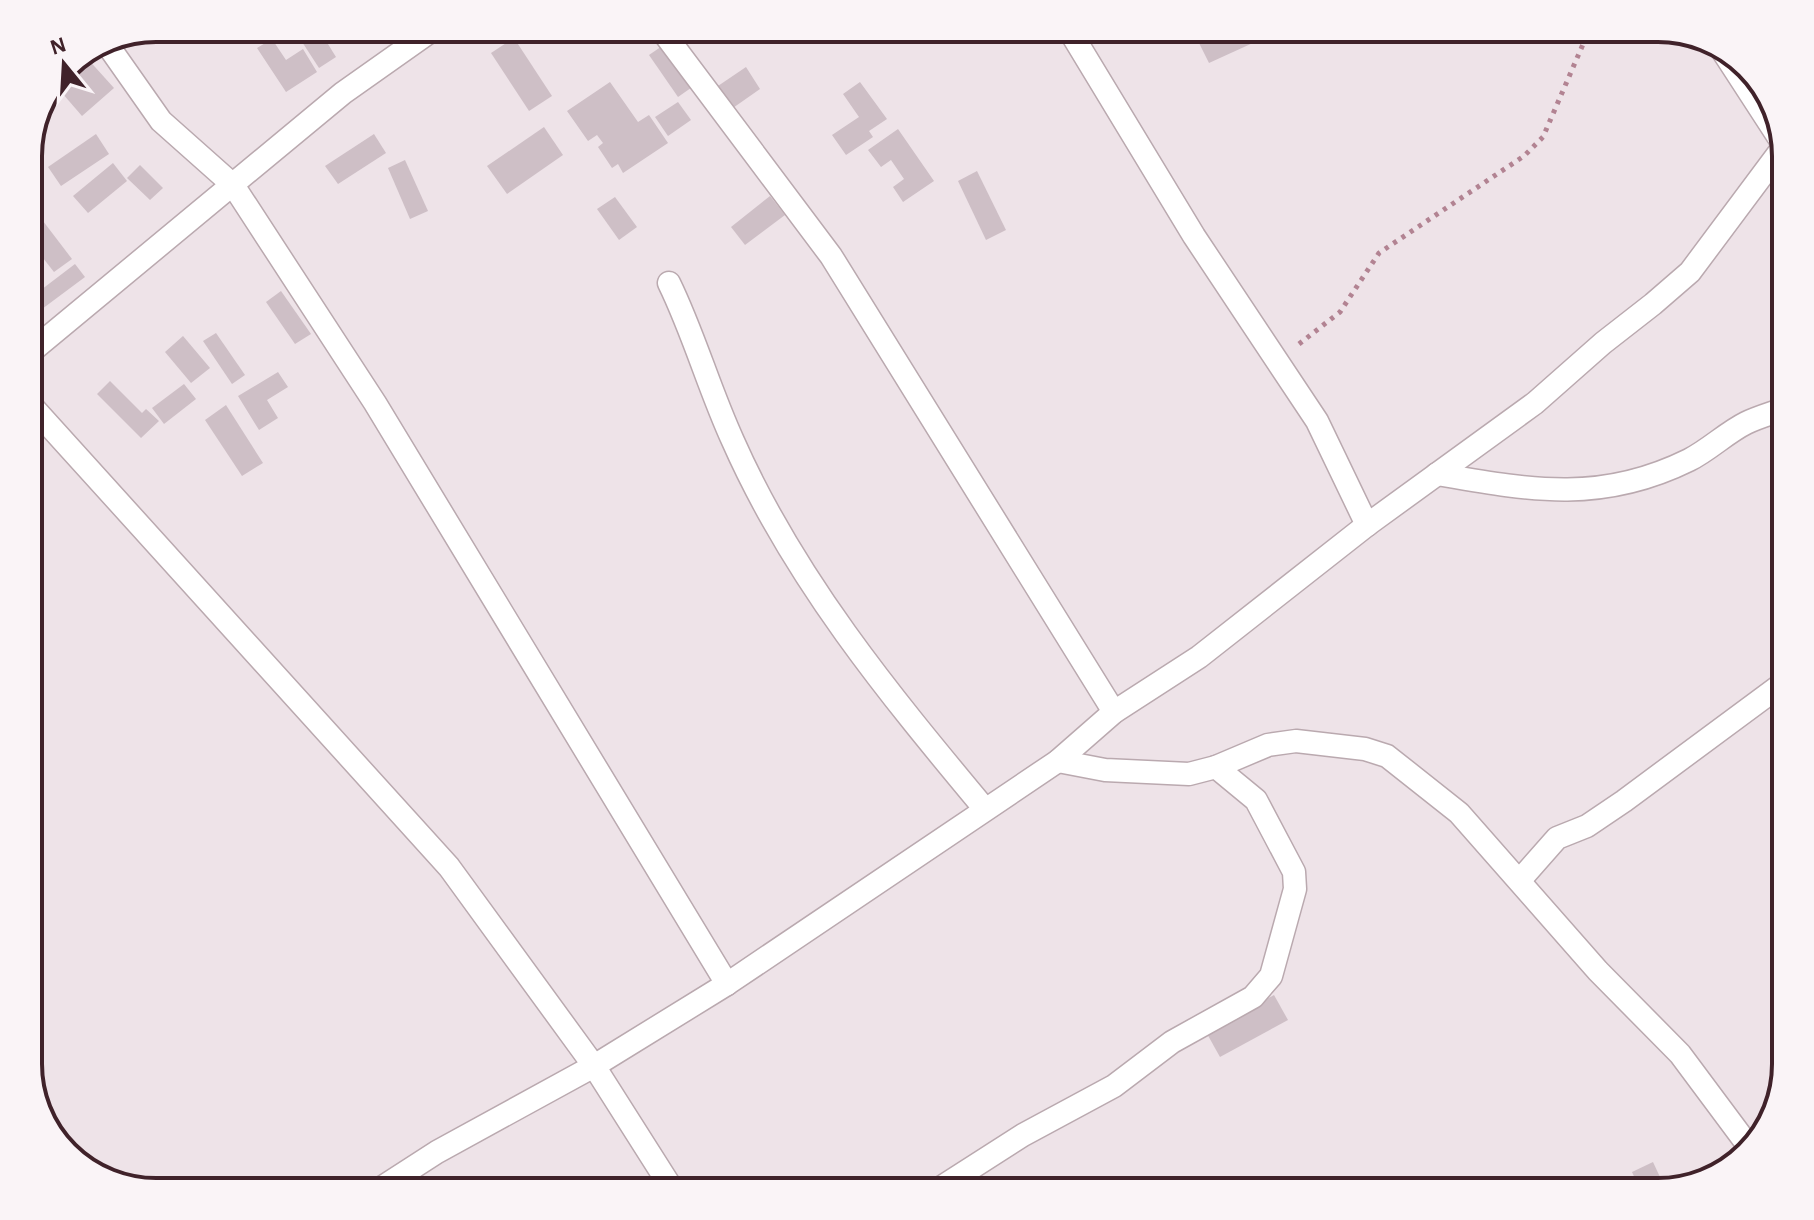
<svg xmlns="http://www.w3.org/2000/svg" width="1814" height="1220" font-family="'Alegreya Sans',sans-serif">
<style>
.building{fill:#cebfc6}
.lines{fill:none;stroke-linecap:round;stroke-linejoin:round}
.minor-casing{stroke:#baa9af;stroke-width:25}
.path{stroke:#b28392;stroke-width:5;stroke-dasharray:4 6;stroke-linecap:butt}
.minor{stroke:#fff;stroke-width:22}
.rim{fill:none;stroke:#40222a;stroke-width:4}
</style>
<rect width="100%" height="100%" fill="#eee3e8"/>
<g class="building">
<polygon points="248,28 276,28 256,41"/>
<polygon points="293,28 318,28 336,57 319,68"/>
<polygon points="847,28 865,28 853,37"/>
<polygon points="1221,28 1249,28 1255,42 1209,63 1198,41"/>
<polygon points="514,38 552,96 529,111 491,53"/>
<polygon points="272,39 286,60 303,49 317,72 286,92 257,48"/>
<polygon points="668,42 698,83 678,97 649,55"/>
<polygon points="86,57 114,88 82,116 56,86 66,65"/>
<polygon points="746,67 760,89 730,110 715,88"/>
<polygon points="610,82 638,122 649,115 668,143 623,173 618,164 612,168 598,147 603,143 597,135 588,141 567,111"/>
<polygon points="860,82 887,119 869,131 873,137 846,155 832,135 859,117 843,94"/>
<polygon points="678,102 691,120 668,136 655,117"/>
<polygon points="544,127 563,155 507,194 487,166"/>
<polygon points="898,129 934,181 903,202 893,187 904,179 891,160 881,167 868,150"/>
<polygon points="96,134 109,154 61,186 48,167"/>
<polygon points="374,134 386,153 338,184 325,166"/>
<polygon points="405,160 428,211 410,219 388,168"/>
<polygon points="113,163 127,181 88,213 73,196"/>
<polygon points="140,165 163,188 150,200 127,178"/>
<polygon points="977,171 1006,230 986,240 958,181"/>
<polygon points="770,196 785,215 745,245 731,227"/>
<polygon points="615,197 637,227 619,240 597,209"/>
<polygon points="43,221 72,259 54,272 28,239 28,232"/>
<polygon points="75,264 85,277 42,309 33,296"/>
<polygon points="281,291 311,334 295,344 266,302"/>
<polygon points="216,333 245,375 232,384 203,341"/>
<polygon points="183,336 210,368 191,383 165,352"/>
<polygon points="278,372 288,387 267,400 278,418 259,430 238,396"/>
<polygon points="110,381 142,413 146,409 159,421 141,438 97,394"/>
<polygon points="184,384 196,399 164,424 152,408"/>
<polygon points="226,405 263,463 242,476 205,420"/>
<polygon points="1274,995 1288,1020 1220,1057 1206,1032"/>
<polygon points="1653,1162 1666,1190 1641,1192 1632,1172"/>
</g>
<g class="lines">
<g class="minor-casing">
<g id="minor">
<polyline points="660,28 831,256 1114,712"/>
<polyline points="1068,28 1194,236 1317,421 1367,525"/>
<polyline points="109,47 161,121 233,185 375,403 727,984"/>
<polyline points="1720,47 1783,144"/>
<path d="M669,283c25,51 40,106 64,158 61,138 156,253 251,367"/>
<polyline points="28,354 343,93 435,28"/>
<polyline points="28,402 449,867 594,1066 674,1192"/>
<path d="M1437,474c92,16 163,30 252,-14 20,-10 37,-27 57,-37 12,-6 27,-10 40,-15"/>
<polyline points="1058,761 1105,770 1189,774 1216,767 1268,745 1296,741 1365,749 1387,756 1459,813 1598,971 1680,1054 1750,1148"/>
<polyline points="1520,880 1557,838 1587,826 1624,801 1786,681"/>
<polyline points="375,1192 437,1152 594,1066 727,984 1058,761 1114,712 1199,657 1367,525 1535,403 1603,343 1653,304 1690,272 1784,146"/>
<polyline points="934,1192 1023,1135 1114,1086 1172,1042 1253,997 1271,976 1295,889 1294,872 1256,800 1216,767"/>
</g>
</g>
<polyline class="path" points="1299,344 1340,312 1379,253 1524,156 1543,137 1590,28"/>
<use href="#minor" class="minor"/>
</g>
<path d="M0 0H1814V1220H0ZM156 42H1658A114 114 0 0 1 1772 156V1064A114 114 0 0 1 1658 1178H156A114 114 0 0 1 42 1064V156A114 114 0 0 1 156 42Z" fill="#faf4f7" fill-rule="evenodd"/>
<path class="rim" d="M156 42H1658A114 114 0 0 1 1772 156V1064A114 114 0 0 1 1658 1178H156A114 114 0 0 1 42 1064V156A114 114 0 0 1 156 42Z"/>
<g transform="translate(64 64) rotate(342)" stroke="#faf4f7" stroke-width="6" paint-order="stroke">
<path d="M0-6L14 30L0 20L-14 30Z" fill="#40222a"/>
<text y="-12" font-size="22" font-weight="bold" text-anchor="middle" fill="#40222a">N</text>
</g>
</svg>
